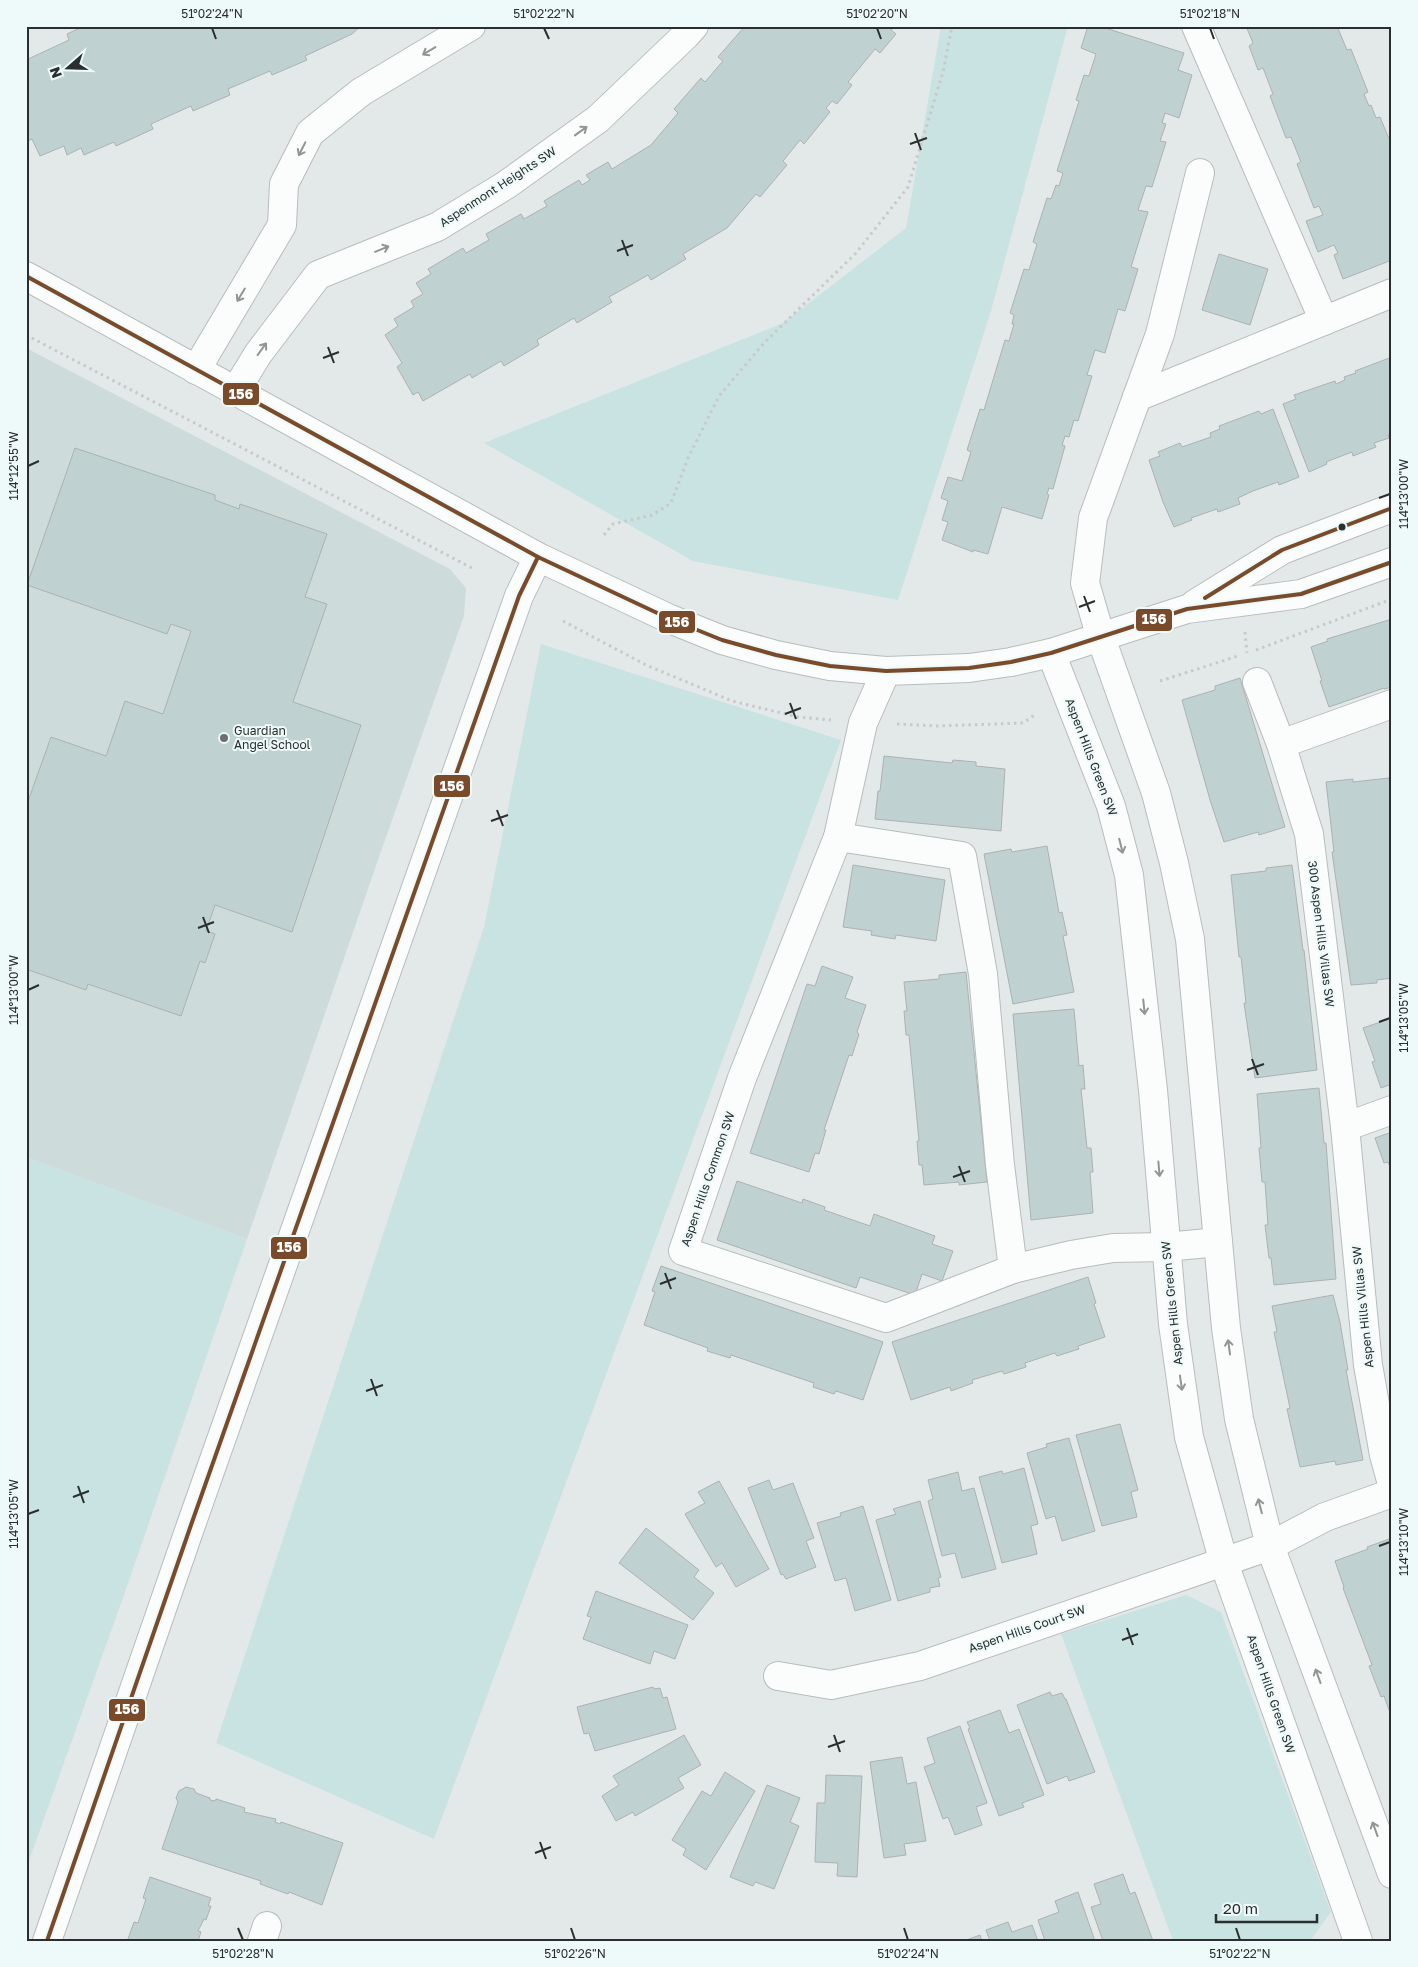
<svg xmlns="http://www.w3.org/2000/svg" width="1418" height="1967" font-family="'Golos Text',sans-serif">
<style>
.built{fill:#cedbdb}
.green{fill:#c9e2e2}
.building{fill:#c0d1d1;stroke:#adb1b1}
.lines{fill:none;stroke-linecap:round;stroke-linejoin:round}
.minor-casing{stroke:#b8bcbc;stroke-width:30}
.path{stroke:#c8c9c9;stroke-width:3;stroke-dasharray:2.5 4;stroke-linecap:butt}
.minor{stroke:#fbfcfc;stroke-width:28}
.bus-1-casing{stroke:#eef9f9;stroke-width:8}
.bus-1{stroke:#7a4b2a;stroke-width:4}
.oneway{stroke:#929595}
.ticks{fill:none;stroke:#2a2e2e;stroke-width:2}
.bus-dot{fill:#2a2e2e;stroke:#eef9f9;stroke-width:2}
.poi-dot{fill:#6b6f6f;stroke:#eef9f9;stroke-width:2}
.labels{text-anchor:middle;stroke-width:4;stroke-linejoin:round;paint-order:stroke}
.street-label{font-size:12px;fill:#2a2e2e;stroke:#eef9f9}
.poi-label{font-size:12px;fill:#2a2e2e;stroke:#eef9f9;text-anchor:start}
.line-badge{stroke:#eef9f9;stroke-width:2}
.badge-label{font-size:14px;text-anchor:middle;font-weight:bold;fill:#fff}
.neatline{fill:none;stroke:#2a2e2e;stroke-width:2}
.ticks-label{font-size:12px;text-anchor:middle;fill:#2a2e2e}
</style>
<rect width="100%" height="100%" fill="#e3e9e9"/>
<polygon class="built" points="26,348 450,569 466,588 464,616 378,860 247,1239 26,1157"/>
<g class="green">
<polygon points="941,26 1068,26 991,311 898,600 693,561 484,443 783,323 906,228"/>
<polygon points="541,644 841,740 434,1839 216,1743 484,927"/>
<polygon points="26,1157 247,1239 125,1592 26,1869"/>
<polygon points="1186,1595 1221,1612 1331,1912 1310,1941 1173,1941 1061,1634"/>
</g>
<g class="building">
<polygon points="84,26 361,26 352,34 305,56 307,60 272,75 270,71 228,89 230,95 193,111 191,106 151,124 153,129 116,146 114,142 84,155 81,148 67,155 64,146 40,156 32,139 26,142 26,60 69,40 67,34"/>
<polygon points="745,26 749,29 751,26 894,26 891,30 896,34 880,53 875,49 848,82 852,85 837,104 832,101 826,108 830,112 804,144 800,140 783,161 787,165 760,197 756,194 727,228 683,254 686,259 651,280 648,275 609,297 612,302 577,323 574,318 537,340 539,345 504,366 501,361 472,378 470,374 423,401 418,392 413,395 397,367 402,363 385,335 398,326 394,319 414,307 411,301 423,294 416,283 431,274 428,269 463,248 466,253 489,240 486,234 521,214 524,219 547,206 544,201 579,180 582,185 590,180 586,175 608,162 612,169 651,145 678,113 674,109 701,78 705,82 723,61 718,57"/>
<polygon points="1088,26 1099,26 1184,53 1178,70 1192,75 1179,118 1165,113 1162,123 1166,124 1160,141 1166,142 1152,187 1146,186 1138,210 1148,212 1131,267 1138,269 1125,311 1118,309 1105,353 1095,350 1087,375 1092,376 1078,421 1074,420 1069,437 1065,436 1062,445 1065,446 1053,489 1049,488 1047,494 1049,495 1042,519 1002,507 988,554 973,550 973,552 942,540 948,522 942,520 948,501 941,498 948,477 962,481 971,452 967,450 980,409 984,410 1005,340 1009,341 1014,324 1012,324 1014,315 1010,313 1024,269 1029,270 1037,244 1033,242 1047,198 1051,199 1056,185 1059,186 1063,173 1057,171 1079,101 1076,100 1084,75 1089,76 1096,54 1081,48"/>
<polygon points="1246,26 1337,26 1347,50 1351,49 1368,92 1364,94 1369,106 1371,105 1376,118 1380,117 1392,146 1392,260 1343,279 1334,255 1338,253 1334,245 1318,252 1306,221 1323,215 1319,206 1314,208 1297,164 1301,162 1291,137 1286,138 1270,96 1273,94 1263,68 1258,70 1249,46 1253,43"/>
<polygon points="1219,254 1268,269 1250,325 1202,310"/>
<polygon points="1392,357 1392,434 1388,435 1389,438 1374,443 1376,447 1353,456 1352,452 1326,462 1327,464 1309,472 1283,404 1296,399 1294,395 1335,381 1336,384 1345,380 1344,377 1356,373 1355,371"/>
<polygon points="1273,409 1299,477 1279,485 1278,482 1253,491 1238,498 1240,504 1218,512 1217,509 1191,518 1192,520 1174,527 1163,502 1149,460 1160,456 1158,452 1180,443 1182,447 1211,437 1210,433 1220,429 1219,426 1259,411 1261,414"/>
<polygon points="75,448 215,495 215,500 239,509 240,504 327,534 305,597 327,604 293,702 361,725 292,932 215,905 206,931 215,934 205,963 200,961 181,1016 88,984 86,990 26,969 26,807 51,737 106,756 125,701 163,714 191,631 171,624 167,634 27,585"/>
<polygon points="1392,619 1392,687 1384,689 1384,688 1329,707 1320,681 1322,681 1311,647 1328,641 1327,639"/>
<polygon points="1240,678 1285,827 1259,835 1258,832 1224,842 1210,800 1182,700 1215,690 1215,686"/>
<polygon points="884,756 952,763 953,760 976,762 976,766 1005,769 1001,831 875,819 878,791 880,791"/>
<polygon points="1389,778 1392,803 1392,978 1377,980 1377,983 1351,985 1332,852 1334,852 1326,782 1353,779 1353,782"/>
<polygon points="1047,846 1059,913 1062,912 1067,935 1063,936 1074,992 1013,1004 984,854 1011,849 1012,852"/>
<polygon points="853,865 945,880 936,941 896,935 895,939 871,935 872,931 843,927"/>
<polygon points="1292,865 1303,950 1304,950 1317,1070 1255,1078 1244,1003 1246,1003 1241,957 1239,957 1231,875 1266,871 1266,868"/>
<polygon points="822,966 853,977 845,998 866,1005 857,1032 859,1034 852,1056 849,1055 824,1130 826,1130 819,1154 815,1153 809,1172 750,1153 807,984 815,986"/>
<polygon points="966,972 987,1182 959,1185 959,1182 924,1185 922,1165 919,1165 917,1141 919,1141 909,1035 906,1035 904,1011 907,1011 904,982 939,979 939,975"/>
<polygon points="1074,1009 1079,1066 1083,1065 1085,1089 1081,1089 1087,1148 1091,1148 1093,1172 1090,1172 1093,1213 1031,1220 1013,1014"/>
<polygon points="1392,1018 1392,1084 1381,1088 1372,1062 1375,1061 1363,1028"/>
<polygon points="1319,1088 1324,1143 1326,1143 1336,1279 1274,1285 1271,1258 1269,1258 1265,1225 1268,1225 1265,1182 1262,1182 1259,1148 1261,1148 1257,1094"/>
<polygon points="1392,1132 1392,1172 1388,1162 1384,1163 1375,1138"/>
<polygon points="737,1181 802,1203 803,1199 825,1207 824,1210 870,1226 874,1214 935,1236 932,1244 953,1251 942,1281 922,1274 915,1295 860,1277 856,1288 717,1240"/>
<polygon points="661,1266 883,1342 863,1400 836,1391 834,1394 813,1387 814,1383 731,1355 730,1358 707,1351 708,1348 644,1325 655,1292 652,1291"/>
<polygon points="1088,1277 1096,1303 1094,1304 1105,1337 1078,1346 1079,1349 1057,1356 1055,1353 1025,1363 1026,1367 1004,1374 1002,1371 972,1380 973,1383 951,1391 950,1387 911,1400 892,1342"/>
<polygon points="1333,1295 1340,1322 1348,1370 1346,1370 1363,1460 1336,1465 1335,1461 1300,1467 1287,1409 1290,1408 1274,1332 1277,1332 1272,1306"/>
<polygon points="1120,1424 1138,1490 1131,1492 1137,1517 1102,1526 1076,1435"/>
<polygon points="1069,1438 1095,1531 1062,1541 1055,1516 1046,1519 1027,1453 1047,1447 1046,1444"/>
<polygon points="1024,1468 1038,1524 1031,1526 1037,1554 1002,1563 979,1477 1002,1471 1003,1474"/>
<polygon points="958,1472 962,1491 974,1488 996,1569 962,1578 955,1553 942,1556 928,1501 933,1499 928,1480"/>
<polygon points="769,1480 773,1490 793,1483 814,1538 806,1541 816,1567 786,1579 783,1574 781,1575 748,1488"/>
<polygon points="719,1481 769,1569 736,1587 722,1563 716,1567 685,1514 705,1503 698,1492"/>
<polygon points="920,1501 941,1577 938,1578 940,1586 930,1588 930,1592 898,1601 876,1520 896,1514 893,1509"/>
<polygon points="863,1506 891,1600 855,1611 846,1578 835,1581 817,1523 841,1516 840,1513"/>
<polygon points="646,1528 699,1570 694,1577 714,1593 693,1620 619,1563"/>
<polygon points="1392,1538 1392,1718 1384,1696 1381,1697 1369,1666 1372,1665 1343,1588 1344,1587 1335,1561 1368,1549 1367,1547"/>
<polygon points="596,1591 688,1625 675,1659 654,1651 650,1664 583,1639 591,1617 587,1616"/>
<polygon points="653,1687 654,1689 660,1688 663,1698 667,1697 676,1729 595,1751 589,1733 584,1734 577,1707"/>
<polygon points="1050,1692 1052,1696 1062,1693 1065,1699 1066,1699 1095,1772 1069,1781 1067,1776 1047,1784 1017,1705"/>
<polygon points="1000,1710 1009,1733 1019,1729 1044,1795 1022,1803 1024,1807 999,1816 968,1729 970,1728 967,1722"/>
<polygon points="960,1726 987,1803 976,1807 982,1825 955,1835 948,1817 943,1819 924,1767 935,1763 927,1738"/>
<polygon points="684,1735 701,1765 678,1778 684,1788 635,1816 633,1812 616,1821 602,1796 619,1785 613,1776"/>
<polygon points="902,1757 907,1784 916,1782 926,1841 904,1844 906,1855 884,1858 870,1762"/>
<polygon points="725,1772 755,1791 706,1870 683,1855 686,1849 672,1840 702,1791 711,1796"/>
<polygon points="826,1775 862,1776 857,1877 837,1876 838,1863 815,1862 817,1803 825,1803"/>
<polygon points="767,1785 800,1798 790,1822 799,1826 774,1889 755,1882 753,1886 730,1877"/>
<polygon points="186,1787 194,1789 196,1793 210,1798 210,1800 215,1801 216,1799 245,1808 244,1812 276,1819 275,1822 280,1824 281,1822 343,1843 322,1905 289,1892 288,1894 260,1884 261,1881 162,1849 178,1802 176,1798 179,1791"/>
<polygon points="1123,1874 1130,1894 1135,1892 1153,1941 1103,1941 1091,1907 1101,1904 1094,1884"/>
<polygon points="150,1877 211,1898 208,1906 211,1906 206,1920 204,1919 198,1931 201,1932 198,1941 130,1941 128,1939 134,1922 138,1923 146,1899 143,1898"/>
<polygon points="1078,1892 1095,1941 1045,1941 1038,1920 1059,1912 1055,1901"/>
<polygon points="1008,1922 1012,1932 1032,1925 1038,1941 990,1941 986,1930"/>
<polygon points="980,1935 982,1941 964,1941"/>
</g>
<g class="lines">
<g class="minor-casing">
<g id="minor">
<polyline points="1196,26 1324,321"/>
<polyline points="1200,173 1160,334 1093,518 1085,583 1101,638 1156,793 1174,863 1190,939 1226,1328 1239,1419 1270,1546 1392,1874"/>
<polyline points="26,276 538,557 670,619 722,640 776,655 830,666 886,671 969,668 1011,662 1051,653 1187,609 1301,594 1392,562"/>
<polyline points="196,370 282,225 284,184 310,133 361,92 471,26"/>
<polyline points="236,390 258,354 318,275 437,227 506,185 598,119 686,35 694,26"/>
<polyline points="1137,397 1392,293"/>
<polyline points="1195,604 1282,550 1392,508"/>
<polyline points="1051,653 1111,806 1129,875 1153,1090 1173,1324 1189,1437 1224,1563 1358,1941"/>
<polyline points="886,671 863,723 838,837 742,1078 683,1251 886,1318 1013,1269 1071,1255 1113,1248 1166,1247 1218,1242"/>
<polyline points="1257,682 1281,744"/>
<polyline points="1392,704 1281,744 1309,834 1345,1127 1368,1365 1384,1455 1392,1484"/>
<polyline points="838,837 962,856 983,974 1000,1165 1013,1269"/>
<polyline points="1345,1127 1392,1110"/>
<polyline points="778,1676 831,1685 920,1666 1270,1546 1325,1517 1392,1493"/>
<polyline points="47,1941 191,1525 519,596 538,557"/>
<polyline points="262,1941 267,1926"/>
</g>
</g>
<g class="path">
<polyline points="26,335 472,568"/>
<polyline points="604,535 613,524 652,515 671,503 688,458 719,396 764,343 856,253 908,187 943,72 952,26"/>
<polyline points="563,621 646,665 732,701 798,717 831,720"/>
<polyline points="1245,632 1247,653"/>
<polyline points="1256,650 1392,599"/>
<polyline points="1160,681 1238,656"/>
<polyline points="897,724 937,726 1023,723 1036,714"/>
</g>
<use href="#minor" class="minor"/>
<g class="bus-1-casing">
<g id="bus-1">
<polyline points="26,276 538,557 670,619 722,640 776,655 830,666 886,671 969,668 1011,662 1051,653 1187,609 1301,594 1392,562"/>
<polyline points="1205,598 1282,550 1392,508"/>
<polyline points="47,1941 191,1525 519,596 538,557"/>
</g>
</g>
<use href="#bus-1" class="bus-1"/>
</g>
<defs><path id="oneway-shaft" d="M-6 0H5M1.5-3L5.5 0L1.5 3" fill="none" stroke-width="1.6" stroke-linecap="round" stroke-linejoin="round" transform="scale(1.25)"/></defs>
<g class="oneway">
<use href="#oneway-shaft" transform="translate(429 51) rotate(149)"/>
<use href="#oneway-shaft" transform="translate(581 131) rotate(-36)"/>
<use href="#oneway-shaft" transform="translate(302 149) rotate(117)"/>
<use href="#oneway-shaft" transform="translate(382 249) rotate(-22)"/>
<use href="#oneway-shaft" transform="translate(241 295) rotate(121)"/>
<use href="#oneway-shaft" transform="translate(262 349) rotate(-54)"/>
<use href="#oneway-shaft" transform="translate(1121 846) rotate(76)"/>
<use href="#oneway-shaft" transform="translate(1144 1007) rotate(84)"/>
<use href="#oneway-shaft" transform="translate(1159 1169) rotate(85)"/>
<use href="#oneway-shaft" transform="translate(1229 1347) rotate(-98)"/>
<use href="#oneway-shaft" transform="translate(1181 1383) rotate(82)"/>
<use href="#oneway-shaft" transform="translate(1260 1506) rotate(-104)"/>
<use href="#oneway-shaft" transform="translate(1318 1676) rotate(-110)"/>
<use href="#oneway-shaft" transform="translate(1375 1829) rotate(-110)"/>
</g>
<path class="ticks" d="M212,28l4,11M544,28l5,11M877,28l4,11M1210,28l4,11M915,133l6,17M910,144l17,-6M622,240l6,16M617,251l16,-6M328,347l6,16M323,358l16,-6M28,466l11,-5M1379,498l11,-4M1084,596l6,16M1079,607l16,-6M790,703l6,16M785,714l16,-6M497,810l6,16M491,821l17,-6M203,917l6,16M198,928l16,-6M28,990l11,-5M1379,1022l11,-4M1252,1059l6,16M1247,1070l17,-6M959,1166l6,16M953,1177l17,-6M665,1273l6,16M660,1284l16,-6M371,1379l6,17M366,1391l17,-6M78,1486l6,17M73,1497l16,-6M28,1514l11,-4M1379,1546l11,-4M1127,1628l6,17M1122,1640l16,-6M834,1735l6,17M828,1747l17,-6M540,1842l6,17M535,1853l16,-6M238,1928l5,12M571,1928l4,12M904,1928l4,12M1236,1928l4,12"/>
<circle class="bus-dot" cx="1342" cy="527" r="4.5"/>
<circle class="poi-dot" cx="224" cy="738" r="5"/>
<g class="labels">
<g class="street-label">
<text transform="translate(498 187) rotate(-33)" y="4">Aspenmont Heights SW</text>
<text transform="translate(1091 757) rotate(69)" y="4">Aspen Hills Green SW</text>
<text transform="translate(1321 934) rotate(83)" y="4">300 Aspen Hills Villas SW</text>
<text transform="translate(708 1179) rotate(-71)" y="4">Aspen Hills Common SW</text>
<text transform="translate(1172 1303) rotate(-96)" y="4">Aspen Hills Green SW</text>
<text transform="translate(1363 1307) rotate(-96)" y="4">Aspen Hills Villas SW</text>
<text transform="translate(1027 1629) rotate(-19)" y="4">Aspen Hills Court SW</text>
<text transform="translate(1271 1694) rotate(71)" y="4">Aspen Hills Green SW</text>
</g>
<g class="poi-label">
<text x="234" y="735">Guardian<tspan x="234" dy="14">Angel School</tspan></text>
</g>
</g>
<g class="line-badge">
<rect x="222" y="382" width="38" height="24" rx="5" fill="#7a4b2a"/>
<rect x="1135" y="608" width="38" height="24" rx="5" fill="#7a4b2a"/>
<rect x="658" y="610" width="38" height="24" rx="5" fill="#7a4b2a"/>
<rect x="433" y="774" width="38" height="24" rx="5" fill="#7a4b2a"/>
<rect x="270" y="1236" width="38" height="24" rx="5" fill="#7a4b2a"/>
<rect x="108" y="1698" width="38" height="24" rx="5" fill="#7a4b2a"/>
</g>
<g class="badge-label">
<text x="241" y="399">156</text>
<text x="1154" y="624">156</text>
<text x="677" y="627">156</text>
<text x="452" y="791">156</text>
<text x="289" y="1252">156</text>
<text x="127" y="1714">156</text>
</g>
<rect width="1418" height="1967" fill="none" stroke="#eef9f9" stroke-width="55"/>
<g transform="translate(68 68) rotate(250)" stroke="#eef9f9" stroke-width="4" paint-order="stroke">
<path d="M0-4L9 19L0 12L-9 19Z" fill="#2a2e2e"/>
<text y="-8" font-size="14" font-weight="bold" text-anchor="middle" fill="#2a2e2e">N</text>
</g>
<path d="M1216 1914v8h101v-8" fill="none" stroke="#2a2e2e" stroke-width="2.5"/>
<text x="1223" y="1914" font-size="15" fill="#2a2e2e" stroke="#eef9f9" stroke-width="4" paint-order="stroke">20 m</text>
<rect x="28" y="28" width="1362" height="1912" class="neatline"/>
<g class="ticks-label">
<text x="212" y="18">51°02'24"N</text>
<text x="544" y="18">51°02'22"N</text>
<text x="877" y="18">51°02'20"N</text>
<text x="1210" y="18">51°02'18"N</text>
<text transform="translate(14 466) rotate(-90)" y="4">114°12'55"W</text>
<text transform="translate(1404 494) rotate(-90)" y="4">114°13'00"W</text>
<text transform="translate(14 990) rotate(-90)" y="4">114°13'00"W</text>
<text transform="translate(1404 1018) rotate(-90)" y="4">114°13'05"W</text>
<text transform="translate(14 1514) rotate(-90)" y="4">114°13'05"W</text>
<text transform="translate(1404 1542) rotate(-90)" y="4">114°13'10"W</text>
<text x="243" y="1958">51°02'28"N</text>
<text x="575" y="1958">51°02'26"N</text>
<text x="908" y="1958">51°02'24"N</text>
<text x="1240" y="1958">51°02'22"N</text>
</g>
</svg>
